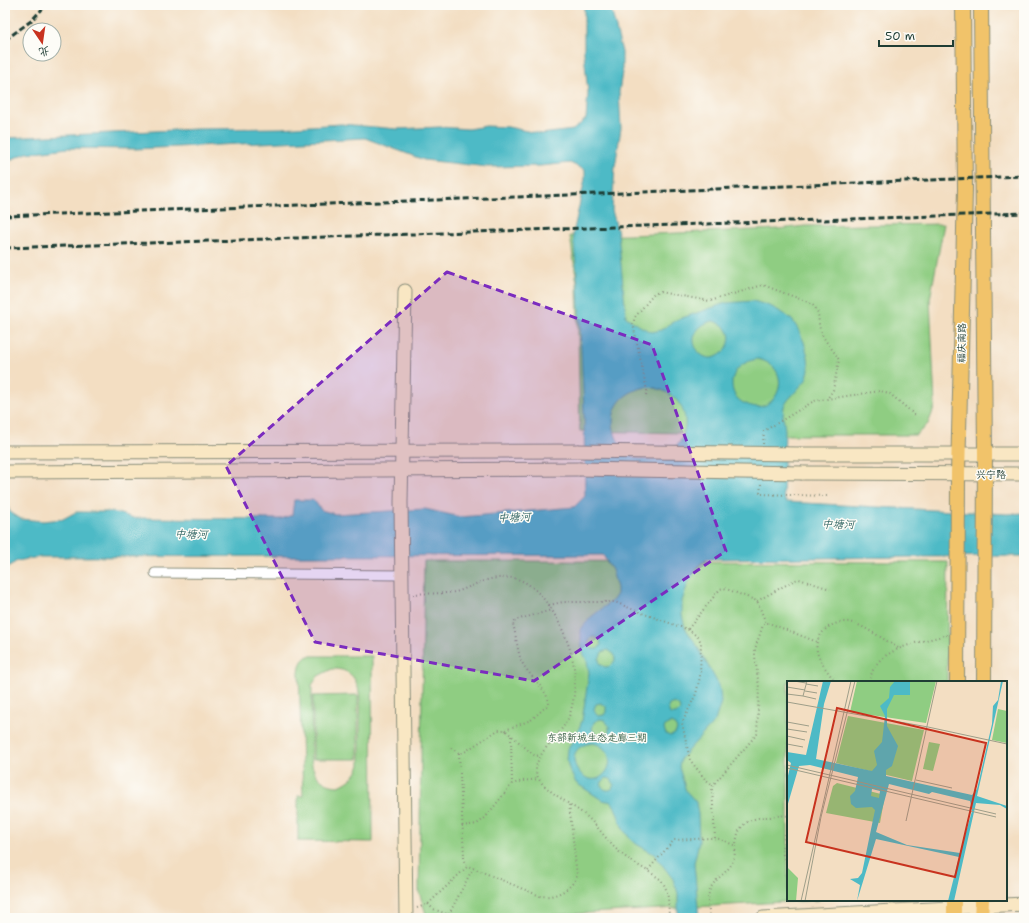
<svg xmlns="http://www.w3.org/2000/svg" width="1029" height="923" font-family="'Shantell Sans','LXGW WenKai TC',sans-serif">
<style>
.green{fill:#8fcd82;stroke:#57855b;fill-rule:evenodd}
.water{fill:#4dbac6;stroke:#367c7d;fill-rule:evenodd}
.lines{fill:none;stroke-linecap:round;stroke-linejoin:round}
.street-casing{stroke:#898e7b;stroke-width:11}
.secondary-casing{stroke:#898e7b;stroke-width:15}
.primary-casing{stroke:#898e7b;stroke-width:16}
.path{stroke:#898e7b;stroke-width:2;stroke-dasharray:1 3;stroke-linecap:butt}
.street{stroke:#fff;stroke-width:9}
.secondary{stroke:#f9e7c3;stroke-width:13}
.primary{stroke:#f1c36a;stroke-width:14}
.rail{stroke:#1f3d34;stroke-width:3;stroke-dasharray:6 3;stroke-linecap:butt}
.secondary-bridge-casing{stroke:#898e7b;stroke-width:15;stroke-linecap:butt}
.secondary-bridge{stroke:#f9e7c3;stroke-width:13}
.marked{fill:#7b2cbf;fill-opacity:0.2;stroke:#7b2cbf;stroke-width:3;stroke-dasharray:8 5;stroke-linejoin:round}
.labels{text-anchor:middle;stroke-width:3;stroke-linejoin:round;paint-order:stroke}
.street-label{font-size:10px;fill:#1f3d34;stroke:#fdfcf7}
.park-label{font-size:10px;fill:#3b6148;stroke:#fdfcf7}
.water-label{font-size:11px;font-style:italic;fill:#2d6260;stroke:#fdfcf7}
.inset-road{fill:none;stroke:#9e9e89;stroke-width:1}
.view{fill:#c8321e;fill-opacity:0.15;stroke:#c8321e;stroke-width:2}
.inset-edge{fill:none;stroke:#1f3d34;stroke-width:2}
</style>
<rect width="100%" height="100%" fill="#fdfcf7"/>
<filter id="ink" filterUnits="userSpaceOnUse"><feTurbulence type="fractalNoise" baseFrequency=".025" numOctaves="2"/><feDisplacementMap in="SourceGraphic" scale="8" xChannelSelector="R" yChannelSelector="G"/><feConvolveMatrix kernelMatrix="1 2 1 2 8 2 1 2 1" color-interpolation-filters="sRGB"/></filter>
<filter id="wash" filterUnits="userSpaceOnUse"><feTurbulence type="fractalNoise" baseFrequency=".012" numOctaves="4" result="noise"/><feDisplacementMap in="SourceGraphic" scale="16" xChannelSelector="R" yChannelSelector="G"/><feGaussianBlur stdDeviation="0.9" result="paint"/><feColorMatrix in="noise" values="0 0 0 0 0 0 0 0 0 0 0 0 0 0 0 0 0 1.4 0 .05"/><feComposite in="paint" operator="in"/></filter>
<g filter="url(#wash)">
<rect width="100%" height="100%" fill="#f3dec2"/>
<g class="green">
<polygon points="944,224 930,299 935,406 928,424 916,435 787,435 580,431 577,284 570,236 629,235 778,229 805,226"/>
<polygon points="424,561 948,562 947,682 788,682 788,900 819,900 501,918 437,918 426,914 419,892"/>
<path d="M308,656h64l1,186 -75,-1v-45h5l-4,-123c1,-8 2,-13 9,-17zM332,669c32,-1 28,32 28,55 0,14 0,27 0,41 -4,11 -10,16 -21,21 -17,0 -27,-12 -28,-28l1,-73 6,-9z"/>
<polygon points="358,695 358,759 313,759 313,696"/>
</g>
<path class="water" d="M584,5h26l12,47v20l-3,20 2,36 -6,39 -3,43 6,23 8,84 17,11 9,4 9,-2 15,-10 50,-17 27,-2 17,5 13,7 9,7 6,9 6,13 4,15 1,13 -3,10 -18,20 -4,6 -1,10 2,14 -2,65 3,7 221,12 17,-1v43l-316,3 -8,5 -12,19 -6,18v14l3,13 11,16 20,36 4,10 1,12 -6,19 -34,37 -2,9 7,24 10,11 2,12 1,28 -5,21 5,55h-21v-25l-5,-14 -19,-25 -16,-9 -7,-5 -8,-11 -8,-22 -3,-5 -10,-2 -26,-17 -7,-14 -2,-8 1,-12 9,-16 5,-12 7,-48 -2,-12 -4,-8 -2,-11v-13l10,-12 22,-17 4,-6v-6l-5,-18 -9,-15 -564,2 -22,4 -12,8v-69l5,12 11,7 22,2 20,-2 13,-7h37l21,6 147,1 11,-4 2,-15h20l7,10 14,4 90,-5 36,8 113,-10 11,-11 -1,-84 -6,-127 -5,-51 12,-55v-9l-15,-7 -30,3 -52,1 -64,-7 -59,-22 -230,11 -67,-1 -41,5 -22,9v-24l192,-9 84,-1 60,-4 56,5 43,-2 28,2 18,-3 22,1 33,7 32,-4 13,-11 2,-26 -4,-40zM713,321c38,10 2,55 -16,29 -9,-14 3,-27 16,-29zM758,359c39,9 19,60 -12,45 -6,-2 -11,-7 -13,-13 -5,-18 9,-30 25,-32zM647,387c25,1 45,22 36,48 -3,10 -10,13 -18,19 -45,28 -81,-56 -18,-67zM592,637h4l4,3 1,5 -3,4h-6l-4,-4 2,-6zM608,650l6,4 1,6 -4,6 -6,1 -5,-3 -1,-5 3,-7zM601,703l5,3v6l-2,3 -6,1 -2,-2 -2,-5 2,-5zM674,703l5,3 1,4 -4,4h-6l-2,-6 1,-3zM600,719l5,1 4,6v7l-6,4 -7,-2 -4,-6 2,-7zM671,723l3,1 3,5 -2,5 -5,2 -4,-2 -2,-5 1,-3zM593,743c13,3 22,16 13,29 -20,26 -53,-25 -13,-29zM606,778l5,1 3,5 -2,5c-6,3 -12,-1 -10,-7z"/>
</g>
<g filter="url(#ink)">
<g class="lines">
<g class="street-casing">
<polyline id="street" points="155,573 402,575"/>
</g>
<g class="secondary-casing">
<g id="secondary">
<polyline points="405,291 401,502 406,918"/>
<polyline points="5,452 578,451"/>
<polyline points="801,454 1024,454"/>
<polyline points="5,472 579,469"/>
<polyline points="802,473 1024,474"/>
<polyline points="763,918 1024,904"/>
</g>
</g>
<g class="primary-casing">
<g id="primary">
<polyline points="981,5 985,454 984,682"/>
<polyline points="957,682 958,474 965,189 963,5"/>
<polyline points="954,918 954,900"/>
<polyline points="981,918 982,900"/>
</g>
</g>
<g class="path">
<path d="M646,395l1,-4 -14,-67 2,-7 19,-23 5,-2 51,9 53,-16 45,17c15,8 8,18 13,30 3,8 11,17 16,24l2,4 -6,30 -6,9"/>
<polyline points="763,444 764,431 814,401 880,391 889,393 915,415"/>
<polyline points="761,484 760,494 827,496"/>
<path d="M413,594c14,-1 29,0 42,-2 9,-2 17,-7 26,-10 9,-4 22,-5 32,-4 32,5 58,62 61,90 2,17 0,36 -6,51 -7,16 -38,38 -31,56 4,14 36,30 48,40 12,10 20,23 30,33 13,13 31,21 45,31 10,11 8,25 9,39"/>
<polyline points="757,601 795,580 799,579 830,589"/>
<polyline points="549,605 563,602 615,602 639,612 689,630 699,638 701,643 700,677 696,694 682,723 690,760 705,779 713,785"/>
<polyline points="688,629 720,589 724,588 757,601 766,623"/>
<path d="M835,682c-11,-17 -30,-34 -9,-53 6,-5 15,-8 23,-7 15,3 37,19 51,27"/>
<path d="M869,682c2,-6 3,-12 7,-17 12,-18 51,-25 71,-30"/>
<path d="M505,730l26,-10 18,-16c-1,-15 -22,-29 -28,-44 -4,-11 -5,-25 -8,-36l3,-4 36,-10"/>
<polyline points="511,736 512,784"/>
<polyline points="451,748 459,753 463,753 498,730 505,730 535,756 541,755"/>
<path d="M459,753l5,103v5l4,5 72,30c15,2 31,-6 37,-20l-8,-73"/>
<polyline points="462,826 477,824 485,818 512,784 523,781 538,779"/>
<path d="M788,827c-5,11 -10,26 0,36"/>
<polyline points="715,838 712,789 713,785 757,734 759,688 755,656 755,649 763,625 766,623 769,623 817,642"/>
<polyline points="648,870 674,840 712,838 720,839 736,846"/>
<polyline points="428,904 433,909 447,914"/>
<polyline points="417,908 428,904 468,866"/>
<polyline points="447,918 473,868"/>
<path d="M710,918c-1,-8 -3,-17 -1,-25 2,-12 16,-18 22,-28 5,-9 4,-18 6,-27 3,-17 18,-21 33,-21 6,-1 12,-2 18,-1"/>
</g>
<use href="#street" class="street"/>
<use href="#secondary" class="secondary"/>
<use href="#primary" class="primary"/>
<g class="rail">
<polyline points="5,40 31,21 46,5"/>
<polyline points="5,216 596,194 1024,176"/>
<polyline points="5,248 1024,213"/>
</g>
<g class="secondary-bridge-casing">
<g id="secondary-bridge">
<polyline points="578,451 801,454"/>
<polyline points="579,469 802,473"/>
</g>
</g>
<use href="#secondary-bridge" class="secondary-bridge"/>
</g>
</g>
<path class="marked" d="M447,272l205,73 74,206 -192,130 -219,-39 -89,-176z"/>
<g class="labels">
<g class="street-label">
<text transform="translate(961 343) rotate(-89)" y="4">福庆南路</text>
<text x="991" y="478">兴宁路</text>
</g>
<g class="park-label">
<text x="597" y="741">东部新城生态走廊三期</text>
</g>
<g class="water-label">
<text transform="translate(514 517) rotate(-2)" y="4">中塘河</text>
<text transform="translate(838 524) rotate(1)" y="4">中塘河</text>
<text transform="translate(191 534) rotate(1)" y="4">中塘河</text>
</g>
</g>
<g transform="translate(787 681)">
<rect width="220" height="220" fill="#f3dec2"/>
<path d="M70,0h79l-10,42 -76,-11zM211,28l9,2v32l-15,-3zM61,35l76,14 -12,51 -76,-18zM142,61l11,2 -7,27 -10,-2zM50,102l48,12 -5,28 -54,-10 7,-27zM0,186l11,11 -2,23h-9z" fill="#8fcd82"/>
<path d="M36,0h8l-7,23 -8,55 56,12 5,-6 -3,-14 8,-9 3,-26 -5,-10 9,-8 1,-11 5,-6h15v14h-16l-7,14v17l11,20 -6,20 -6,4v6l86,19 5,-6 15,-65 1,-18 5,-6 3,-19h2l-26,115 30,10v3l-7,-4 -24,-2 -22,98h-6l11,-44 -83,-18 -19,62 3,-16 -10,-6 8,-1 4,-5 13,-63 -3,-3 -16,1 -5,-4 -1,-8 5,-5 3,-14 -48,-12 -11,1 -12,41v-27l4,-17 -4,-3v-8l19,3zM102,103l40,10 3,-2 38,9 2,10 -12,42 -53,-8 -31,-13zM85,108l8,2 -1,7 -8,-2z" fill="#4dbac6" fill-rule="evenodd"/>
<path class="inset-road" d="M7,0l12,2M19,3l12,2M0,6l18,3M18,10l12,2M0,13l16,2 4,-15M16,15l13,3M0,21l141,25 79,17M0,41l22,4M0,48l20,3M0,55l18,4M0,63l16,3M0,84l209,49M0,87l209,49M129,99l36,8M119,140l31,-140M14,220l50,-220M18,220l16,-84 34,-136"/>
<path class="view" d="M50,27l149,35 -31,134 -149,-35z"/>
<rect width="220" height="220" class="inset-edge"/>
</g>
<rect width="1029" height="923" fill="none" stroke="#fdfcf7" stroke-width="20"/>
<g transform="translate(42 42) rotate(167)"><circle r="19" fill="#fdfcf7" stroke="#a4b0a9"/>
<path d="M0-3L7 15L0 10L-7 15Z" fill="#c8321e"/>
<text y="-6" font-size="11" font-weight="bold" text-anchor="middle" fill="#1f3d34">北</text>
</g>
<path d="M879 40v6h74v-6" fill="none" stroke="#1f3d34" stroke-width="2"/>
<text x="885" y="40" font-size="12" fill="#1f3d34" stroke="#fdfcf7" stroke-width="3" paint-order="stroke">50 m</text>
</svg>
